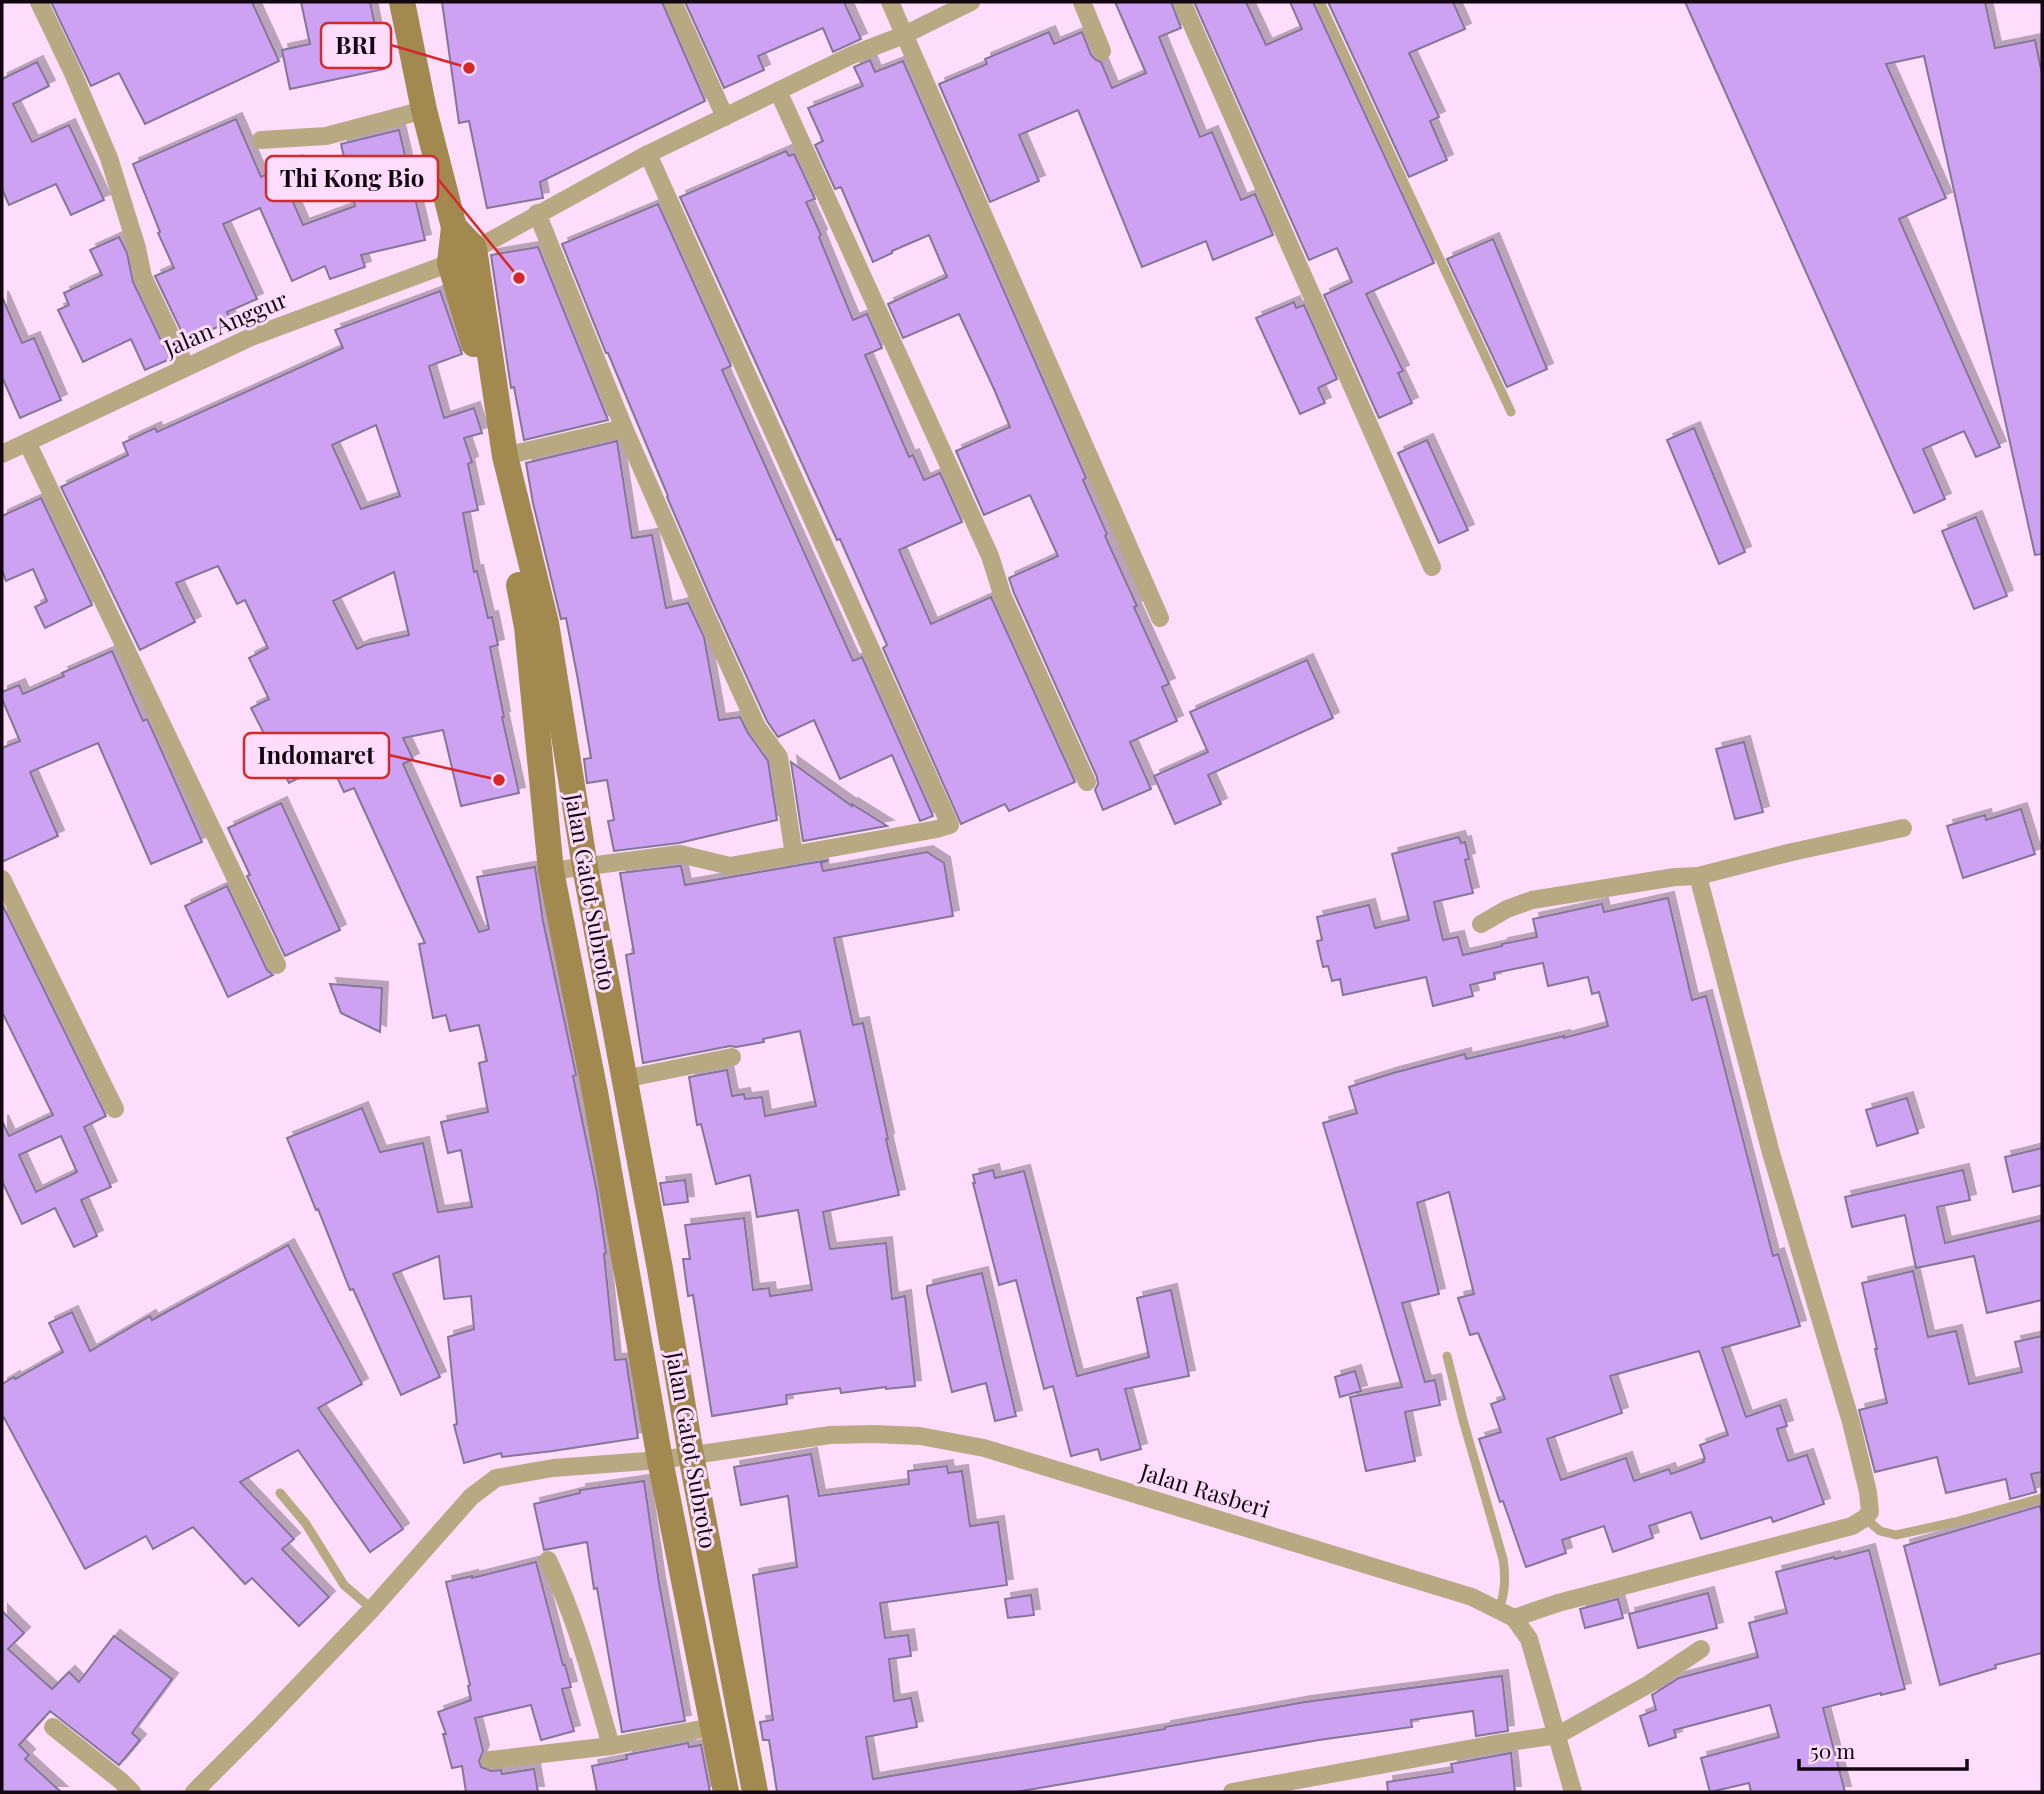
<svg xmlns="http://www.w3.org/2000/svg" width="2044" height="1794" font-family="'Playfair Display',serif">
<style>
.building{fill:#cda2f3;stroke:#857496;stroke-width:2;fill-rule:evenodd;filter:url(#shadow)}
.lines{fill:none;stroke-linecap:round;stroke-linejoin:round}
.lane{stroke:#b9a983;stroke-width:9}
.street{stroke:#b9a983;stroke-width:18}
.secondary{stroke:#a1894f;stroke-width:26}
.labels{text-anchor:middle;stroke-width:6;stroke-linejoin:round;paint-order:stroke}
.street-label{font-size:23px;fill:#120711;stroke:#feddfc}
.leader{fill:none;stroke:#d62828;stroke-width:2.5}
.callout-dot{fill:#d62828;stroke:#feddfc;stroke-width:2.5}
.callout{fill:#feddfc;stroke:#d62828;stroke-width:2.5}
.callout-label{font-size:24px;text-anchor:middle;font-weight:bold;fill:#120711}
</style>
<defs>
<filter id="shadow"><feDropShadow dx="6" dy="-6" stdDeviation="0" flood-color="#0004"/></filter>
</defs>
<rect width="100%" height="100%" fill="#feddfc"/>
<g class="building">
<polygon points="51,2 252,2 279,61 145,124 119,73 91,86"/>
<polygon points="301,2 370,2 384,69 290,89 282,50 310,44"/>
<polygon points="442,2 662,2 705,101 540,182 543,198 487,208 469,121 459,123"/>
<polygon points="685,2 844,2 861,39 833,52 823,28 758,56 764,70 724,88"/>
<polygon points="1115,2 1171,2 1181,28 1159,37 1200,137 1212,132 1241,200 1255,194 1273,235 1213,260 1206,241 1142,267 1078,110 1019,135 1039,181 990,202 939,84 987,64 985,59 1049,32 1054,44 1082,32 1091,55 1096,60 1101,62 1112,88 1146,73"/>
<polygon points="1194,2 1246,2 1266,45 1302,29 1290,2 1313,2 1434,263 1366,294 1403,371 1398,373 1412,403 1379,418 1324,295 1352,282 1337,248 1309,260"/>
<polygon points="1328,2 1453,2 1465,29 1409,53 1439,117 1430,121 1447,160 1409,177"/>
<polygon points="1685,2 1985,2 1995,48 2035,40 2042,74 2042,554 2035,555 1924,56 1886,64 1946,198 1899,219 2000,447 1976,457 1964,431 1923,449 1945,499 1914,513"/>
<polygon points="870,60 875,72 903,61 1086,478 1083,480 1107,534 1105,536 1137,606 1134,607 1169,684 1162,687 1177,721 1130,742 1151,789 1103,810 1095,790 1098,784 1097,777 1014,593 1009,578 1058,556 1030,495 984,515 956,451 1010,427 994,389 959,314 903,338 888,304 947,277 929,235 892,251 892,253 873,262 841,187 835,189 815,145 823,141 808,108 863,86 854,67"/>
<polygon points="37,62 49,86 13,104 32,142 69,125 104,200 71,215 56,184 9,205 2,189 2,79"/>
<polygon points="236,119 261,177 296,161 307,187 290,195 303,225 355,206 341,144 399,130 425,240 361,255 365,267 330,279 325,266 292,281 260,208 223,224 257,299 227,312 231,321 186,341 155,276 174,268 158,233 160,232 133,164"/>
<polygon points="786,151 789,156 794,154 815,199 806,202 821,235 819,237 853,320 867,314 882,348 865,355 909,457 913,455 924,480 940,473 962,522 899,550 931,624 991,597 1075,782 1009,811 1005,804 961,824 883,648 887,645 840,539 837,540 680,197"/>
<polygon points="658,204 731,366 722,370 853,661 862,657 933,816 920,821 892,755 840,779 814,720 778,737 767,721 712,601 667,497 668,496 608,353 606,353 562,244"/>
<polygon points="119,237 127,253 133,282 170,359 145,370 131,339 83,362 58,310 69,305 64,293 102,275 90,250"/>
<polygon points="1493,239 1547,369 1507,387 1447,259"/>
<polygon points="538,247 608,420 524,440 514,387 511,388 491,255"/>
<path d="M440,291l22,63 -33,12 15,52 30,-10 8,25 -18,5 8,24 -4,2 10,46 -15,3 11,59 3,-1 11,47 4,-1 6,28 -8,2 14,70h-2l17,76 -58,13 -18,-76 -40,8 10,21 -10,5 76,168 10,-3 -12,-52 58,-10 8,54 33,154 -3,1 24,116 9,61 -2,1 11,106 11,-1 12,79 -85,13 -51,6 -1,-4 -37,10 -10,-38 3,-1 -9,-87 26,-8 -3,-33 -27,3 -5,-43 -46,18 47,103 -39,18 -48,-106 -3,1 -32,-81 -2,1 -29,-72 75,-30 18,44 43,-9 15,69 34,-5 -11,-57 -13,3 -7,-31 47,-10 -9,-49 8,-2 -8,-36 -29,6 -4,-16 -13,3 -14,-74 6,-1 -71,-155 -10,4 -14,-30 -41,21 -38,-75 18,-9 -20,-41 19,-10 -23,-48 -8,4 -19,-38 -42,17 19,39 -55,28 -79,-163 67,-32 -5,-12 32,-15 2,4 186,-84 -8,-18zM376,425l24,71 -39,13 -29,-64zM394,572l15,63 -44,10 -8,4 -24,-48z"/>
<polygon points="2,297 22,343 34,338 61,400 20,418 2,377"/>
<polygon points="1294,302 1296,308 1304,305 1337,379 1318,388 1325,403 1300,414 1256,318"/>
<polygon points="1694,428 1745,552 1719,564 1667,440"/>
<polygon points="1427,440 1468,530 1439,543 1398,453"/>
<polygon points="617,441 632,538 652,535 666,608 688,603 704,637 719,720 740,717 748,733 768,761 777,820 679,843 614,851 608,821 614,820 607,780 587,783 584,759 591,758 578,680 566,618 561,619 533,503 526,463"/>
<polygon points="41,498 92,605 45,628 35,607 47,601 33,569 6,581 2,570 2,516"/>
<polygon points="1976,517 2007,596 1974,609 1942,531"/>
<polygon points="112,651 143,721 147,719 158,743 202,842 151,864 98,743 30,772 58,836 2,862 2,748 20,741 2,699 2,692 19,685 23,694 64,676 62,673"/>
<polygon points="1307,660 1333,718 1208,775 1221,804 1175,824 1154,776 1208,752 1190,712"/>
<polygon points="1744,742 1763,812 1735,819 1716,749"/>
<polygon points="791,762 852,806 852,804 887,826 803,841"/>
<polygon points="281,803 340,930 285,956 247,876 250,875 228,828"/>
<polygon points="2021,809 2035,854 1963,878 1947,826 1985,815 1986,820"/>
<path d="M1459,837l2,6 4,-1 4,17 -4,1 8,33 -39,9 9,38 15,-3 5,18 39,-9v-2l35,-7 -4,-18 69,-15 2,8 64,-14 24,102 14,-4 67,260 5,-2 22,72 -78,22 24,69 34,-12 7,21 -10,3 11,32 19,-6 17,49 -51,18 -2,-5 -70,22 -10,-27 -42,14 4,12 -40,14 -9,-26 -42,14 4,13 -40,14 -23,-66 -3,1 -21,-63 22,-7 -10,-28 14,-5 -27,-66 -8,2 -12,-37 16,-4 -25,-102 -32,11 22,91 -37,9 23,79 10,-2 5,25 -35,7 10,49 -49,10 -16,-74 52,-10 -79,-264 34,-10 -8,-26 44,-14 72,-19 1,5 98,-23v2l44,-12 -9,-34 -7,2 -4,-17 -40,9 -5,-23 -49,10 1,6 -25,6 3,11 -40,10 -7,-29 -83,18 -3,-16 -8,2 -4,-15 -5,1 -6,-26 5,-1 -5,-23 52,-12 6,23 34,-8 -17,-66zM1699,1351l29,84 -28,10 5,14 -2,1 1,2 -33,12 -2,-5 -35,12 -8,-23 -65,22 -14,-41 75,-26 -12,-37z"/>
<polygon points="927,852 944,863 953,916 834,938 853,1025 863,1023 888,1139 886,1139 899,1195 823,1212 830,1249 886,1243 892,1299 905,1296 915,1386 886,1389 886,1387 841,1393 840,1388 786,1395 787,1404 712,1416 693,1295 688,1296 683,1259 690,1259 685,1225 744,1218 753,1290 769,1288 770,1296 812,1290 798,1210 757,1217 750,1175 716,1184 701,1124 697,1125 689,1077 727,1070 732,1096 744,1094 745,1099 762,1097 765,1116 816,1106 800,1031 763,1039 764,1042 736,1047 730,1046 643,1063 626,955 634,953 620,873 679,866 681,866 685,885 829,860 821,863 823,871"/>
<polygon points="227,886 267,970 273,975 228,997 185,906"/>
<path d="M2,904l104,212 -22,11 27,60 -30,13 16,36 -23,11 -19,-39 -33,16 -20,-43v-60l7,15 44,-21 -51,-103zM61,1136l16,36 -41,20 -17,-37z"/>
<polygon points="330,984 382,988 380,1032 341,1013"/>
<polygon points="1907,1098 1918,1133 1877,1146 1866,1110"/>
<polygon points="2042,1148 2042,1185 2013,1192 2005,1157"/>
<polygon points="993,1170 995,1178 1024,1171 1077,1376 1149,1357 1137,1298 1171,1290 1189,1376 1125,1389 1141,1449 1101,1460 1098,1449 1071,1456 1053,1386 1044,1389 1016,1280 999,1285 973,1183 975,1183 973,1175"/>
<polygon points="1963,1170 1970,1200 1937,1207 1945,1243 2042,1220 2042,1300 1987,1313 1974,1256 1916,1268 1905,1215 1852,1227 1845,1197"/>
<polygon points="685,1180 688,1202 664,1205 660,1183"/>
<polygon points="288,1245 362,1384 318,1408 403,1529 370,1552 298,1450 240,1482 294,1539 282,1549 329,1597 299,1626 252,1578 245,1584 193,1527 153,1549 146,1536 85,1569 2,1414 2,1384 14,1377 15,1379 63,1352 49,1323 72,1312 90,1351 150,1316 152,1320"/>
<polygon points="1913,1271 1928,1337 1956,1331 1969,1384 2022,1372 2015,1342 2042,1336 2042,1472 2031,1474 2036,1492 2010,1499 2006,1479 1946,1493 1937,1457 1875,1472 1859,1410 1887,1403 1875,1349 1877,1349 1862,1283"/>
<polygon points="982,1273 1016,1416 995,1421 986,1383 952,1392 927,1292 927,1286"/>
<polygon points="1355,1371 1361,1391 1340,1397 1335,1377"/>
<polygon points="811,1454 819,1496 909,1484 908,1471 947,1466 948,1473 962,1471 970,1526 998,1522 1007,1585 880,1603 885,1638 908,1635 911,1656 889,1659 894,1701 911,1698 917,1727 866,1737 873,1779 1165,1729 1165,1727 1305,1702 1502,1676 1508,1731 1476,1736 1473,1711 1411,1720 1412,1727 1319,1740 1016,1792 777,1792 769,1740 763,1740 760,1722 773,1720 753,1575 797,1567 788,1496 741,1505 734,1467"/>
<polygon points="644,1481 659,1583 685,1721 622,1732 597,1588 594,1589 587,1542 544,1550 534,1504 580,1493 580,1490"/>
<polygon points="2040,1506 2042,1515 2042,1653 1995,1665 1996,1668 1940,1685 1904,1546"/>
<polygon points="1869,1550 1905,1689 1881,1695 1881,1693 1823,1708 1845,1792 1751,1792 1749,1783 1710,1792 1701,1758 1779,1737 1770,1705 1674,1730 1676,1737 1649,1746 1640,1716 1656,1710 1652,1695 1679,1678 1758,1657 1749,1623 1787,1613 1776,1572 1834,1557 1835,1559"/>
<polygon points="536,1562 563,1665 565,1665 571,1687 562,1689 574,1731 541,1740 531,1705 475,1718 483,1751 479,1761 481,1767 491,1771 501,1770 502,1774 534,1769 538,1792 466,1792 462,1766 452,1768 443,1734 446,1734 438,1712 471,1700 468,1686 470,1685 446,1582 472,1576 472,1578"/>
<polygon points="1708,1593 1717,1628 1638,1648 1629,1614"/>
<polygon points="1031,1595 1034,1615 1008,1618 1005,1599"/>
<polygon points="1618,1599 1623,1618 1585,1628 1580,1609"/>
<polygon points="2,1611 24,1633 8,1649 52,1689 69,1672 79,1682 114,1636 172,1679 132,1733 140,1740 119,1765 50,1711 19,1745 29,1755 25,1759 61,1792 2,1792"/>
<polygon points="688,1743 689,1747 701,1745 710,1792 597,1792 592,1766 627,1759 626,1755"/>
<polygon points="1511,1753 1515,1792 1388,1792 1387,1782 1453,1772 1451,1764"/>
</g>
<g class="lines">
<g class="lane">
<polyline points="1320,2 1511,412"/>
<path d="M1447,1356l16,64 40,139c3,19 2,33 -4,51"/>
<polyline points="280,1493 306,1524 344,1585 372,1609"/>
<polyline points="1865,1518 1880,1531 1896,1535 1955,1522 2042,1498"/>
</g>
<g class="street">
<polyline points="39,2 72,71 109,158 137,248 143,277 186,367"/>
<polyline points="673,2 725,117"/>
<polyline points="890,2 1160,618"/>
<polyline points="1082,2 1102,51"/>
<polyline points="1182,2 1432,567"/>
<polyline points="778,91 990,556 1003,597 1087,782"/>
<polyline points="261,140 326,136 424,110"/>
<polyline points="537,213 624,428 702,606 757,727 779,757 794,855"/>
<polyline points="27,442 277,965"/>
<polyline points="2,454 251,337 450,263 648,154 852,55 904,35 971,2"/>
<polyline points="505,456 624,428"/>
<polyline points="551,871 680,854 730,866 937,829 950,825 648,154"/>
<polyline points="1698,876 1792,852 1903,828"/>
<polyline points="2,879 115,1109"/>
<polyline points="1481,924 1507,909 1532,900 1675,877 1698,876 1771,1153 1851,1422 1868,1492 1870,1512 1865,1518 1852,1526 1558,1603 1514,1618"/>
<polyline points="624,1079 732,1057"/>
<path d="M548,1560c29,60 45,123 63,186"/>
<polyline points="53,1727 121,1781 132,1792"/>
<polyline points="490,1760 611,1746 712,1727"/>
<polyline points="194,1792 262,1724 372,1609 471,1497 496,1478 553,1468 660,1460 830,1435 874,1434 920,1436 984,1448 1472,1597 1514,1618 1529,1639 1573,1792"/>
<polyline points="1232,1792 1495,1744 1558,1735 1649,1684 1701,1649"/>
</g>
<g class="secondary">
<polyline points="402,2 424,110 454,227 474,248 505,456 546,623 585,867 660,1269 691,1455 755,1792"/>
<polyline points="454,227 450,263 474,344"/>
<polyline points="519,585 527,627 551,871 595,1092 660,1460 726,1792"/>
</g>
</g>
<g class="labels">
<g class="street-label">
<text transform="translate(226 324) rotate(-23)" y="8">Jalan Anggur</text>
<text transform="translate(590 892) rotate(80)" y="8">Jalan Gatot Subroto</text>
<text transform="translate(691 1450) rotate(80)" y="8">Jalan Gatot Subroto</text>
<text transform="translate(1205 1491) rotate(17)" y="8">Jalan Rasberi</text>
</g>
</g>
<path class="leader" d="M469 68L391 45M519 278L438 179M499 780L389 755"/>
<g class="callout-dot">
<circle cx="469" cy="68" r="7"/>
<circle cx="519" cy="278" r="7"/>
<circle cx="499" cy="780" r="7"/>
</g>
<g class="callout">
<rect x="321" y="23" width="70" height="45" rx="7"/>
<rect x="266" y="156" width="172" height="45" rx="7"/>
<rect x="244" y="733" width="145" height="45" rx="7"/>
</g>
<g class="callout-label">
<text x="356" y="54">BRI</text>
<text x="352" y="187">Thi Kong Bio</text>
<text x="316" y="764">Indomaret</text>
</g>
<rect width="2044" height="1794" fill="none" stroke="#120711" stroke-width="7"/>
<path d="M1799 1759v10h168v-10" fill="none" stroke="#120711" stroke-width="3.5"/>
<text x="1810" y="1759" font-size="21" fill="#120711" stroke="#feddfc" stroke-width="5" paint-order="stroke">50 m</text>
</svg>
